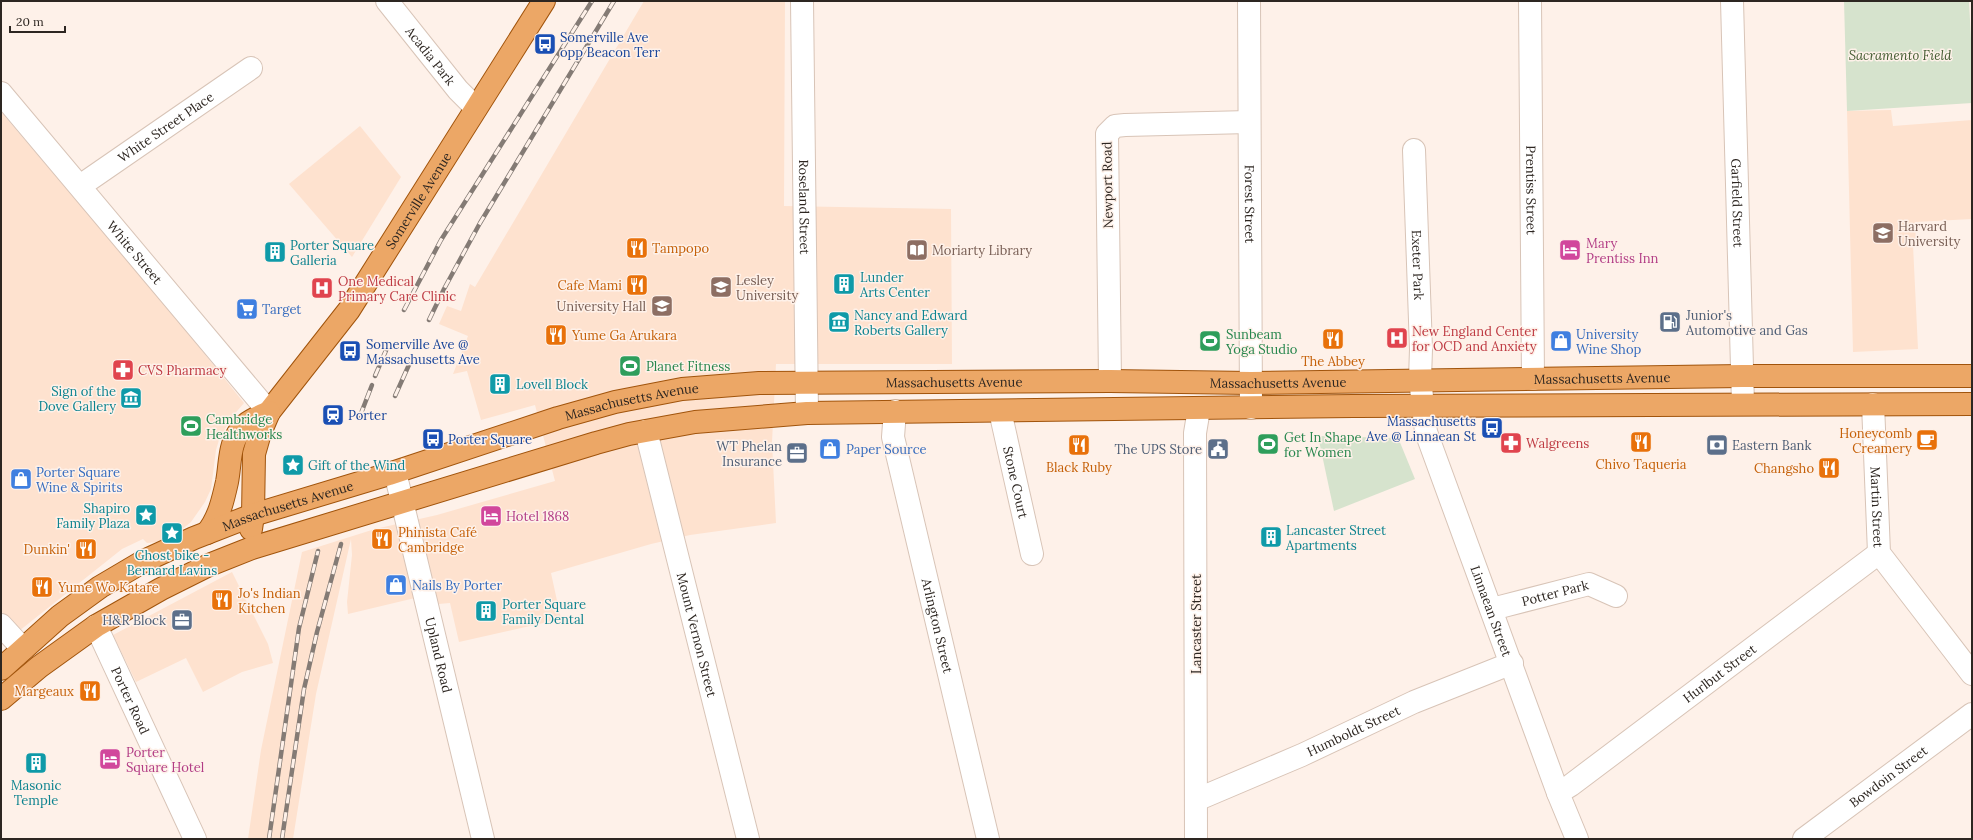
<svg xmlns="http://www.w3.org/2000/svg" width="1973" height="840" font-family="Lora,serif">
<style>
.built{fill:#fee2cf}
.green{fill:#d6e3cd}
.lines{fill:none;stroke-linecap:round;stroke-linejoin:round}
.minor-casing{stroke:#d8c4b7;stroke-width:24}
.primary-casing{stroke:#a1540c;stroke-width:24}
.minor{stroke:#fff;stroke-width:22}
.primary{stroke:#eca766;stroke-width:22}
.rail-casing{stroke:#847b75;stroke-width:4.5}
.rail{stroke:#fef1e9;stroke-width:3;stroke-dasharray:9;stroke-linecap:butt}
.labels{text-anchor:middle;stroke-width:3;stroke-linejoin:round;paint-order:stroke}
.transit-label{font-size:13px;fill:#164399;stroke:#fef1e9;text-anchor:start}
.park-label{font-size:13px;font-style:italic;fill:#435c31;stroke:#fef1e9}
.street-label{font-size:13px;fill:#2d2621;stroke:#fef1e9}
.education-label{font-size:13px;fill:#785e54;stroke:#fef1e9;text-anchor:start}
.hotel-label{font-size:13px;fill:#b23c85;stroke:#fef1e9;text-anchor:start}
.culture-label{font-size:13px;fill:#0d838f;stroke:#fef1e9;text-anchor:start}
.food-label{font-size:13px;fill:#c56008;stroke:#fef1e9;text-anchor:start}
.health-label{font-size:13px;fill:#be3a42;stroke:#fef1e9;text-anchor:start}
.shop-label{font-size:13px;fill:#366cbe;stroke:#fef1e9;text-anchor:start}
.service-label{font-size:13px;fill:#4e5e75;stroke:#fef1e9;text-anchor:end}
.leisure-label{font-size:13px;fill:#27864d;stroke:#fef1e9;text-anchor:start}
</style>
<rect width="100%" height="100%" fill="#fef1e9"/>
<g class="built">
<polygon points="644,1 785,1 784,206 951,209 952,364 776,364 772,442 776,523 690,535 651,544 551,573 561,619 459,642 450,603 416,606 415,598 348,614 347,602 352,555 351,539 316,694 293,839 248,839 261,750 302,552 375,529 437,515 555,481 535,405 481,420 467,371 453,374 468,336 439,324 447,306 461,311 470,284 475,287"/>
<polygon points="1891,110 1893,126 1972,120 1972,219 1915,222 1916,244 1913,245 1918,349 1853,352 1847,111"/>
<polygon points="1,112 158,296 244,403 231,418 219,440 216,450 211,489 205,502 191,522 180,531 157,542 147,543 143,539 122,549 19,631 1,611"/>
<polygon points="360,126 401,177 352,257 289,184"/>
<polygon points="232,572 268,644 273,663 242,672 203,692 186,658 136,682 113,635"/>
</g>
<g class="green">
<polygon points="1844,1 1969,1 1972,58 1972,103 1847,111"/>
<polygon points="1318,436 1396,438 1399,440 1415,479 1334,511"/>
</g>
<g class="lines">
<g class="minor-casing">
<g id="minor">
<path id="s1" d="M387,1l71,89 18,18"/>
<path id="s2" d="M802,1l5,412"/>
<path id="s3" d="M1249,1l2,407"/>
<path id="s4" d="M1530,1l3,378"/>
<path id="s5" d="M1732,1l11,403"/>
<path id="s6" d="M1,93l268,319"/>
<path id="s7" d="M1414,150l7,199 -1,30 6,53 132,361 19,46"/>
<path id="s8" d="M80,186l171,-118"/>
<polyline points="1110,381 1107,134 1115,126 1125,125 1249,122"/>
<path id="s9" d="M1873,404l6,149 93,121"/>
<path id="s10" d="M895,411l-2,26 95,402"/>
<path id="s11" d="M1000,411l32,143"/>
<path id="s12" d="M646,431l102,408"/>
<path id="s13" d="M395,472l88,367"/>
<path id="s14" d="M1492,609l97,-25 27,12"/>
<polyline points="1,625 23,649"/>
<path id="s15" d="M96,626l99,213"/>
<path id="s16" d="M1558,793l13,-8 308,-232"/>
<path id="s17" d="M1196,800l106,-45 112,-53 98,-39"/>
<polyline points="1196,839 1195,433 1199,409"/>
<path id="s18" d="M1804,839l168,-125"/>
</g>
</g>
<g class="primary-casing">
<g id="primary">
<path id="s19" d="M251,529l2,-14 1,-61 6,-21 9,-21 80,-102 195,-309"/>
<path d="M207,533c12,-15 16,-33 20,-51 4,-21 1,-41 18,-57 7,-6 16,-9 24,-13"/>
<path id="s20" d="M1,669l59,-53 40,-29 44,-26 50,-23 59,-23 136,-41 169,-56 57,-16 67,-13 77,-6 351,-2 141,2 491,-7h230"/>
<polyline points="1,699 39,667 96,626 161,589 209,565 252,548 596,443 629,434 695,422 807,413 1353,406 1972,404"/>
</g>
</g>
<use href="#minor" class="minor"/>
<use href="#primary" class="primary"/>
<g class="rail-casing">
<g id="rail">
<polyline points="404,310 441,240 592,1"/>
<polyline points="429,320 444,289 480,223 614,1"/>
<polyline points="375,376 387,348"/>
<polyline points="395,396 412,358"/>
<polyline points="360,416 372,385"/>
<polyline points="269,839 299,628 318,551"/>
<polyline points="282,839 304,689 317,632 341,544"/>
</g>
</g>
<use href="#rail" class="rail"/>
</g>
<defs>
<g id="bus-square" transform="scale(1.15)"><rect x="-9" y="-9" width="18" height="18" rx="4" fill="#1a4fb4" stroke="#fef1e9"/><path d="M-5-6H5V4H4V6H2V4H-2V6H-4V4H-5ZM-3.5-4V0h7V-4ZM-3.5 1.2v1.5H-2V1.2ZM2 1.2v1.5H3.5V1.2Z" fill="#fff"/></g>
<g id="university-square" transform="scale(1.15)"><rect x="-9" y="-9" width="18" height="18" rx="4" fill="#8d6e63" stroke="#fef1e9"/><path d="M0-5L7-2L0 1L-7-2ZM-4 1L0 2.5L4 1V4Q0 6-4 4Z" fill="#fff"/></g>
<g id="restaurant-square" transform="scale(1.15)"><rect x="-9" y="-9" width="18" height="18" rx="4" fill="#e8710a" stroke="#fef1e9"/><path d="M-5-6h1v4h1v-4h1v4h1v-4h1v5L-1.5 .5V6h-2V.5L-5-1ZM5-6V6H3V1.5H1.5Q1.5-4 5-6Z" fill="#fff"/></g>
<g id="library-square" transform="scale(1.15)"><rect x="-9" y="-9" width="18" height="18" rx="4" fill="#8d6e63" stroke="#fef1e9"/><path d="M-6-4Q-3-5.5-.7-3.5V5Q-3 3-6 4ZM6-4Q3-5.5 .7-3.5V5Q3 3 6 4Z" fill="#fff"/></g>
<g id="hotel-square" transform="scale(1.15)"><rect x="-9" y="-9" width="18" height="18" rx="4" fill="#d1479c" stroke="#fef1e9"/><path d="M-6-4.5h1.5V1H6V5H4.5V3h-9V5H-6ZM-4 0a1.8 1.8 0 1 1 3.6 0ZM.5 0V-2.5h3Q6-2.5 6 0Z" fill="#fff"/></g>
<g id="building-square" transform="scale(1.15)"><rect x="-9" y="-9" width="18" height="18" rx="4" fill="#0f9aa8" stroke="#fef1e9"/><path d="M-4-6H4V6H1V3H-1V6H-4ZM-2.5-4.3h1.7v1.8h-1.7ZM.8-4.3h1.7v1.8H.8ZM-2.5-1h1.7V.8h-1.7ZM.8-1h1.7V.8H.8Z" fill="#fff"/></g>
<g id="hospital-square" transform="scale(1.15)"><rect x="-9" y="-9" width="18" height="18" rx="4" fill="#e0444e" stroke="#fef1e9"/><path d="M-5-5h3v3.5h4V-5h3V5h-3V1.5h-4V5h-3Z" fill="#fff"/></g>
<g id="supermarket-square" transform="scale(1.15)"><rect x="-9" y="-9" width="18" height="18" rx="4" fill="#3f7fe0" stroke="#fef1e9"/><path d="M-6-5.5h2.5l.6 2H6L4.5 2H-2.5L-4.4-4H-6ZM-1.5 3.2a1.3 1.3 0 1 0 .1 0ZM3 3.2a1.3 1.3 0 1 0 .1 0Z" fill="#fff"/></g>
<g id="museum-square" transform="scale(1.15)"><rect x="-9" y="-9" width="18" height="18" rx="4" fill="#0f9aa8" stroke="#fef1e9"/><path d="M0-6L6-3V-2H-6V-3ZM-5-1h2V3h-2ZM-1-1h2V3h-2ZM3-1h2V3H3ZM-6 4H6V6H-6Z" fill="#fff"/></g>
<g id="fuel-square" transform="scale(1.15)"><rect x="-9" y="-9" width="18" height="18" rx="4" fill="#5c6f8a" stroke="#fef1e9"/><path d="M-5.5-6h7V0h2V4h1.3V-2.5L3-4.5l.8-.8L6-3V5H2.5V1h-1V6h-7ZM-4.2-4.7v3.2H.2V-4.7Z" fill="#fff"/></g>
<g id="stadium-square" transform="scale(1.15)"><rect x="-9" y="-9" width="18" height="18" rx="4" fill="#2e9e5b" stroke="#fef1e9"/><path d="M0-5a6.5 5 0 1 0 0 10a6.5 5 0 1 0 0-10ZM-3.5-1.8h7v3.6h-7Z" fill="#fff"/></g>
<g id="shop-square" transform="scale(1.15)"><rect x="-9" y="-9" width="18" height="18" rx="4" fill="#3f7fe0" stroke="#fef1e9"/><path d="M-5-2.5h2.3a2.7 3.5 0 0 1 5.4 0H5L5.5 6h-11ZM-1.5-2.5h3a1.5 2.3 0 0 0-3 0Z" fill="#fff"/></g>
<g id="pharmacy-square" transform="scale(1.15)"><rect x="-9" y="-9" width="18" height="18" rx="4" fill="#e0444e" stroke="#fef1e9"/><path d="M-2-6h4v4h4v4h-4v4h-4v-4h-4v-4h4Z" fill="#fff"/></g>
<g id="station-square" transform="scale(1.15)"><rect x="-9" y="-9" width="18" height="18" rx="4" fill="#1a4fb4" stroke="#fef1e9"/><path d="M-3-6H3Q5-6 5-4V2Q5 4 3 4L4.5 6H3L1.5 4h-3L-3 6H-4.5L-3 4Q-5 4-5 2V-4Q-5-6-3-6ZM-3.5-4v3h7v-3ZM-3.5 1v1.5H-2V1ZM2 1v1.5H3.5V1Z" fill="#fff"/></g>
<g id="cafe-square" transform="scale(1.15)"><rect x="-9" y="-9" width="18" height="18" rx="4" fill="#e8710a" stroke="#fef1e9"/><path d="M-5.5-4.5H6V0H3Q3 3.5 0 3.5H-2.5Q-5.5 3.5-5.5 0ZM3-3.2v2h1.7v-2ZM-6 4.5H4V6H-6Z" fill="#fff"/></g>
<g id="bank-square" transform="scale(1.15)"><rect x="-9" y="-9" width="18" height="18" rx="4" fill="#5c6f8a" stroke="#fef1e9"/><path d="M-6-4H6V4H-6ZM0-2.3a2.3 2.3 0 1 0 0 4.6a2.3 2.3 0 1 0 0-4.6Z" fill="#fff"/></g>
<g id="civic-square" transform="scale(1.15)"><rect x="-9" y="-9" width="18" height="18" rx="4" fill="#5c6f8a" stroke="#fef1e9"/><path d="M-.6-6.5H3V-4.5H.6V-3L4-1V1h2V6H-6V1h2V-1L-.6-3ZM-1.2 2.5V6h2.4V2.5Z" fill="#fff"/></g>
<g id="office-square" transform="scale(1.15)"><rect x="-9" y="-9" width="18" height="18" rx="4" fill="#5c6f8a" stroke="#fef1e9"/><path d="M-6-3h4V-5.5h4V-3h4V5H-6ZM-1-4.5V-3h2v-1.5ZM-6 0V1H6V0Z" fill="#fff"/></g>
<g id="sight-square" transform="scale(1.15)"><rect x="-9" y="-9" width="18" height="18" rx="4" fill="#0f9aa8" stroke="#fef1e9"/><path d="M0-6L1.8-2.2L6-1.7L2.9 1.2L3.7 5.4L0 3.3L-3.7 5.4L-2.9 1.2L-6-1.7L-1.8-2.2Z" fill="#fff"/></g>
</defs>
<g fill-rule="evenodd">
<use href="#bus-square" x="545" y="44"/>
<use href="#university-square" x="1883" y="233"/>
<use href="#restaurant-square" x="637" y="248"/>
<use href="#library-square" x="917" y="250"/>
<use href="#hotel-square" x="1570" y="250"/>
<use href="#building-square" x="275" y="252"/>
<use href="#building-square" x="844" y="284"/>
<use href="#restaurant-square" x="637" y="285"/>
<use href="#university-square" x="721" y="287"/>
<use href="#hospital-square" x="322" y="288"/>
<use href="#university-square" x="662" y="306"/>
<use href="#supermarket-square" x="247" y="309"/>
<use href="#museum-square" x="839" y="322"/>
<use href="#fuel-square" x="1670" y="322"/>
<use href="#restaurant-square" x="556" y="335"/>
<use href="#hospital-square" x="1397" y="338"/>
<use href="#restaurant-square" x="1333" y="339"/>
<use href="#stadium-square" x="1210" y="341"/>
<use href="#shop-square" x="1561" y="341"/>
<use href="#bus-square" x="350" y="351"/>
<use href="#stadium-square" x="630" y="366"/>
<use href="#pharmacy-square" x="123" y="370"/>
<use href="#building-square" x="500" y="384"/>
<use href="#museum-square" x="131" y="398"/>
<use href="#station-square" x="333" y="415"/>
<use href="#stadium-square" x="191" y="426"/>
<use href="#bus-square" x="1492" y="428"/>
<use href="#bus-square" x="433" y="439"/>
<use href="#cafe-square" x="1927" y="440"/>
<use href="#restaurant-square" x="1641" y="442"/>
<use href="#pharmacy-square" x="1511" y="443"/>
<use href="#stadium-square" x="1268" y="444"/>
<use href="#restaurant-square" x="1079" y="445"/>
<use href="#bank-square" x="1717" y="445"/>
<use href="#shop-square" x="830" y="449"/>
<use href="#civic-square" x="1218" y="449"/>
<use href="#office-square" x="797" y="453"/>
<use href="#sight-square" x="293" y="465"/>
<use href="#restaurant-square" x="1829" y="468"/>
<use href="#shop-square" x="21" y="479"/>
<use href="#sight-square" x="146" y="515"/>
<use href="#hotel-square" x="491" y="516"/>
<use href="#sight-square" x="172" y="533"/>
<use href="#building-square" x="1271" y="537"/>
<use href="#restaurant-square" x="382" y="539"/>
<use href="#restaurant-square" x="86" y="549"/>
<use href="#shop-square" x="396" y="585"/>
<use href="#restaurant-square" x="42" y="587"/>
<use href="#restaurant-square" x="222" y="600"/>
<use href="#building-square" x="486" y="611"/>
<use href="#office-square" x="182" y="620"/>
<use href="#restaurant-square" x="90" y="691"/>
<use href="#hotel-square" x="110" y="759"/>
<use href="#building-square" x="36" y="763"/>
</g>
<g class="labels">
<g class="transit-label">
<text x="560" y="42">Somerville Ave<tspan x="560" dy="15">opp Beacon Terr</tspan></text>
<text x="366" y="349">Somerville Ave @<tspan x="366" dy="15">Massachusetts Ave</tspan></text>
<text x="348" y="420">Porter</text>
<text x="1476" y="426" text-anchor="end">Massachusetts<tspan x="1476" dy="15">Ave @ Linnaean St</tspan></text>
<text x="448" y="444">Porter Square</text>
</g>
<g class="park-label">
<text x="1900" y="60">Sacramento Field</text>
</g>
<g class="street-label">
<text dy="5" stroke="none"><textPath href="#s1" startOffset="70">Acadia Park</textPath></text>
<text dy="5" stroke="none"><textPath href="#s8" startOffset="104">White Street Place</textPath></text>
<text transform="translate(1107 185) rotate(-91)" y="5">Newport Road</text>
<text dy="5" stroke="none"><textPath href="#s4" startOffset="189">Prentiss Street</textPath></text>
<text dy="5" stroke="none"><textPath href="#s19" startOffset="379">Somerville Avenue</textPath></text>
<text dy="5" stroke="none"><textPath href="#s5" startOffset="202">Garfield Street</textPath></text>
<text dy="5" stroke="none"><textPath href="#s3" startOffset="203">Forest Street</textPath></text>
<text dy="5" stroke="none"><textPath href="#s2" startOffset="206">Roseland Street</textPath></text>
<text dy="5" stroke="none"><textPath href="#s6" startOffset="208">White Street</textPath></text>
<text dy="5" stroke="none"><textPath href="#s7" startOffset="115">Exeter Park</textPath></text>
<text dy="5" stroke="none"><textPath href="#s20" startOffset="1666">Massachusetts Avenue</textPath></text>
<text dy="5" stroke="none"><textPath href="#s20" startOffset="1342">Massachusetts Avenue</textPath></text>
<text dy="5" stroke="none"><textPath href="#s20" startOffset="1018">Massachusetts Avenue</textPath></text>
<text dy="5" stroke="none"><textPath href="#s20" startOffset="694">Massachusetts Avenue</textPath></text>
<text dy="5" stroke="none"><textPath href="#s11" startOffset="73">Stone Court</textPath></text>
<text dy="5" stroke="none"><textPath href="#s20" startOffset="334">Massachusetts Avenue</textPath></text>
<text dy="5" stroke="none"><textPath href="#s9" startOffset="103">Martin Street</textPath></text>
<text dy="5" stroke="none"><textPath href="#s14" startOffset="65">Potter Park</textPath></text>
<text dy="5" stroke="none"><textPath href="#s7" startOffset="473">Linnaean Street</textPath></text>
<text transform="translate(1196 624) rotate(-90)" y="5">Lancaster Street</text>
<text dy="5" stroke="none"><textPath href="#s10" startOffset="220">Arlington Street</textPath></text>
<text dy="5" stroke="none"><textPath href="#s12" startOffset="210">Mount Vernon Street</textPath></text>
<text dy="5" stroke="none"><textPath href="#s13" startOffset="188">Upland Road</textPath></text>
<text dy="5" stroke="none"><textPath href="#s16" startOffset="201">Hurlbut Street</textPath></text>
<text dy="5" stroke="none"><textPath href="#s15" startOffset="82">Porter Road</textPath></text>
<text dy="5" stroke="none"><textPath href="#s17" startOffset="172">Humboldt Street</textPath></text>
<text dy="5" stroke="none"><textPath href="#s18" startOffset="105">Bowdoin Street</textPath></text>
</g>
<g class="education-label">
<text x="1898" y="231">Harvard<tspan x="1898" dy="15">University</tspan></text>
<text x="932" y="255">Moriarty Library</text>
<text x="736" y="285">Lesley<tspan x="736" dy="15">University</tspan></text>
<text x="646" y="311" text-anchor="end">University Hall</text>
</g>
<g class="hotel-label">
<text x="1586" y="248">Mary<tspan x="1586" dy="15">Prentiss Inn</tspan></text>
<text x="506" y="521">Hotel 1868</text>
<text x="126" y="757">Porter<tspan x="126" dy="15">Square Hotel</tspan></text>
</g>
<g class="culture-label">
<text x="290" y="250">Porter Square<tspan x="290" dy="15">Galleria</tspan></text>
<text x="860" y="282">Lunder<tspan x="860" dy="15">Arts Center</tspan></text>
<text x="854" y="320">Nancy and Edward<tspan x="854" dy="15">Roberts Gallery</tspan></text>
<text x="516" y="389">Lovell Block</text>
<text x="116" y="396" text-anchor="end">Sign of the<tspan x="116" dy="15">Dove Gallery</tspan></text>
<text x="308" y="470">Gift of the Wind</text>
<text x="130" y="513" text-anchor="end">Shapiro<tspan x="130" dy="15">Family Plaza</tspan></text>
<text x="1286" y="535">Lancaster Street<tspan x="1286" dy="15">Apartments</tspan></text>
<text x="172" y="560" text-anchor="middle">Ghost bike -<tspan x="172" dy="15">Bernard Lavins</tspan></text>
<text x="502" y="609">Porter Square<tspan x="502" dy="15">Family Dental</tspan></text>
<text x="36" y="790" text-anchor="middle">Masonic<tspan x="36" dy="15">Temple</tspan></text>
</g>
<g class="food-label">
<text x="652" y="253">Tampopo</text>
<text x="622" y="290" text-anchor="end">Cafe Mami</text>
<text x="572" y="340">Yume Ga Arukara</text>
<text x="1333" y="366" text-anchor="middle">The Abbey</text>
<text x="1912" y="438" text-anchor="end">Honeycomb<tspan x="1912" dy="15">Creamery</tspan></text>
<text x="1641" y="469" text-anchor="middle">Chivo Taqueria</text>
<text x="1079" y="472" text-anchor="middle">Black Ruby</text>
<text x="1814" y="473" text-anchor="end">Changsho</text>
<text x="398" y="537">Phinista Café<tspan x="398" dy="15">Cambridge</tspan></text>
<text x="70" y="554" text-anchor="end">Dunkin'</text>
<text x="58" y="592">Yume Wo Katare</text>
<text x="238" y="598">Jo's Indian<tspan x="238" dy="15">Kitchen</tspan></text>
<text x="74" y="696" text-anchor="end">Margeaux</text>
</g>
<g class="health-label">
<text x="338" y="286">One Medical<tspan x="338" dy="15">Primary Care Clinic</tspan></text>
<text x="1412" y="336">New England Center<tspan x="1412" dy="15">for OCD and Anxiety</tspan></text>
<text x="138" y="375">CVS Pharmacy</text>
<text x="1526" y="448">Walgreens</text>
</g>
<g class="shop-label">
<text x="262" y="314">Target</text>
<text x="1576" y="339">University<tspan x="1576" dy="15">Wine Shop</tspan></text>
<text x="846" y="454">Paper Source</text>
<text x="36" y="477">Porter Square<tspan x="36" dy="15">Wine &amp; Spirits</tspan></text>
<text x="412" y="590">Nails By Porter</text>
</g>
<g class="service-label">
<text x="1686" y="320" text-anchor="start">Junior's<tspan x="1686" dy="15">Automotive and Gas</tspan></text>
<text x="1732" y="450" text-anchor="start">Eastern Bank</text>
<text x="782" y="451">WT Phelan<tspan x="782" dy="15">Insurance</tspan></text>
<text x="1202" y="454">The UPS Store</text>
<text x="166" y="625">H&amp;R Block</text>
</g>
<g class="leisure-label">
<text x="1226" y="339">Sunbeam<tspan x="1226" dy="15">Yoga Studio</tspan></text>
<text x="646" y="371">Planet Fitness</text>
<text x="206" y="424">Cambridge<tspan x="206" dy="15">Healthworks</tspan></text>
<text x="1284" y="442">Get In Shape<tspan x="1284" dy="15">for Women</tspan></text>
</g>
</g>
<rect width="1973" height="840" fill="none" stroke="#2d2621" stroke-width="4"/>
<path d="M10 26v6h55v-6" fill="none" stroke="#2d2621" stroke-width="2"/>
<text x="16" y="26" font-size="12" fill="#2d2621" stroke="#fef1e9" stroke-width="3" paint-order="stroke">20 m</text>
</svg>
